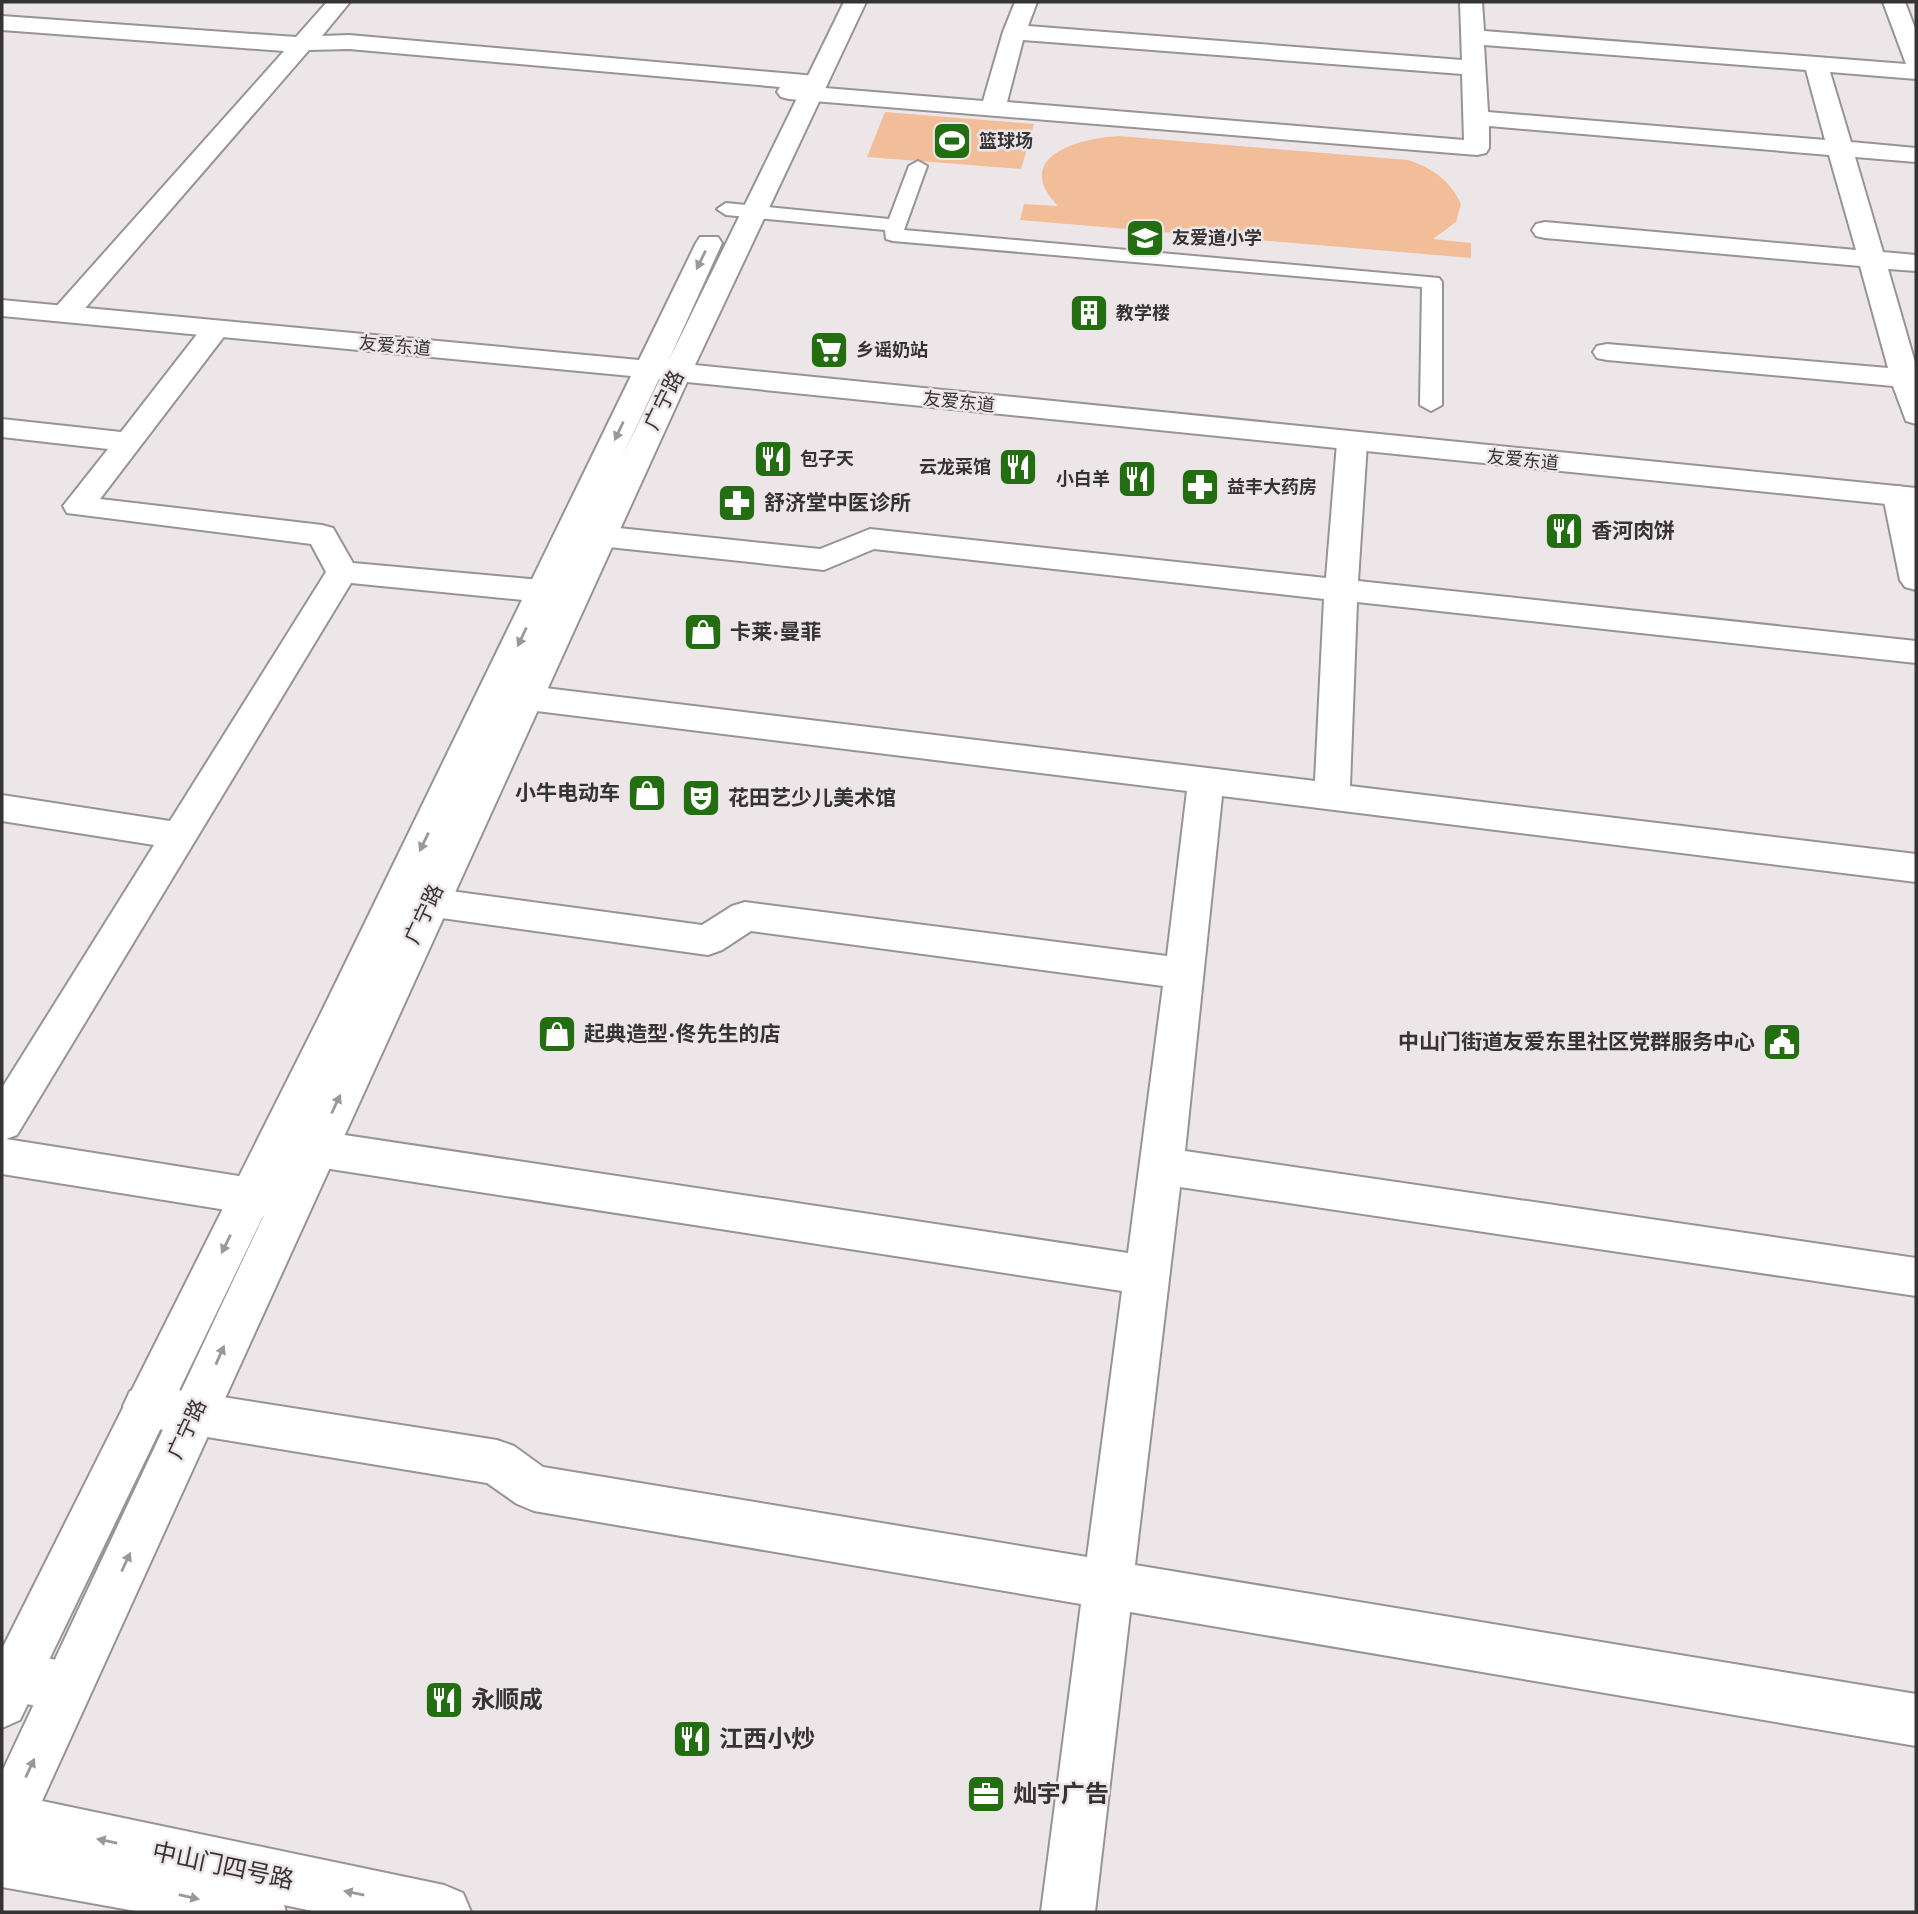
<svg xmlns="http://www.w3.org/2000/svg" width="1918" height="1914" font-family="'IBM Plex Sans','Noto Sans SC',sans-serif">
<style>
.green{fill:#f2be9a}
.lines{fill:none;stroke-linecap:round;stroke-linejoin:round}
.service-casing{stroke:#989394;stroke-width:4}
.minor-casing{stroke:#989394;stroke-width:4}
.tertiary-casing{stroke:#989394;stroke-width:4}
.service{fill:#fff;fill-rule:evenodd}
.minor{fill:#fff;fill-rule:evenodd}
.tertiary{fill:#fff;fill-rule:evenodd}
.oneway{fill:#9a999a}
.labels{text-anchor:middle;stroke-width:5;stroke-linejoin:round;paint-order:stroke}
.far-poi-label{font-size:18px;font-weight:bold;fill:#363334;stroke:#ece6e8;text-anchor:start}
.far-street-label{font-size:18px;fill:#363334;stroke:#ece6e8}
.street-label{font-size:21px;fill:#363334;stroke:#ece6e8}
.poi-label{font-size:21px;font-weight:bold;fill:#363334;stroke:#ece6e8;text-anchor:start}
.near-poi-label{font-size:24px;font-weight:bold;fill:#363334;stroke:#ece6e8;text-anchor:start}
.near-street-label{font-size:24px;fill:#363334;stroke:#ece6e8}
</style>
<rect width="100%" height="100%" fill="#ece6e8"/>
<g class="green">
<polygon points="885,112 1034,124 1021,169 867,157"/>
<path d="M1119,136l289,24c23,7 43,21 53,44l-5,18 -23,17 38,4v15l-451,-38 4,-16 34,2c-47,-48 19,-68 61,-70z"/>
</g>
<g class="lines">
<g class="service-casing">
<polygon id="service" points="918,161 927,166 904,230 1439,278 1442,282 1442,405 1431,411 1420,405 1422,287 893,241 886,239 885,230 726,215 717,209 726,203 889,219 909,166"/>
</g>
<g class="minor-casing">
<g id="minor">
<path d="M327,2h23l-28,34 27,-1 467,41 8,2 4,5 -3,5 158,13 20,-69 12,-30h22l-9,24 434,34 -2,-58h22l2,29 422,33 -23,-62h22l11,29v48l-86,-7 21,70 65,6v14l-61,-5 28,95 33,3v16l-28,-2 28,97v58l-10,-3 -13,-35 -286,-26 -10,-2 -4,-6 4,-6 10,-2 281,24 -28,-102 -315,-28 -9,-2 -4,-6 4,-6 9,-2 311,28 -27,-95 -340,-29v22l-3,5 -9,2 -688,-56 -8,-2 -4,-5 3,-5 -431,-38 -40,1 -235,271h-20l-4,-6 4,-6 230,-258 -282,-21v-14l294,21zM1023,40l439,34 2,66 -457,-38zM1484,45l322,25 19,70 -337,-28z"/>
<polygon points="215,322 225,324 229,330 100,499 322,525 333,528 353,563 573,583 584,587 589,594 584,601 573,605 351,583 17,1135 6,1139 283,1183 298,1188 304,1201 298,1214 283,1219 2,1174 2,1088 154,845 2,821 2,795 170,821 326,572 311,544 67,513 63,506 108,449 2,437 2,419 121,432 205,324"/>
<polygon points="1352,434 1363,437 1367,443 1358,581 1916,641 1916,663 1357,602 1350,786 1916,854 1916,882 1222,796 1185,1151 1916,1258 1916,1296 1180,1187 1135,1565 1916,1694 1916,1746 1130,1612 1095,1912 1041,1912 1081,1604 534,1511 517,1504 487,1483 146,1427 130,1421 123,1406 130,1391 146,1385 497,1440 514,1446 543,1467 1087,1557 1122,1291 285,1162 270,1156 264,1144 270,1132 285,1126 1128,1253 1163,986 751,931 722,950 708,955 398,912 385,908 379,898 385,888 398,884 702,925 732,906 745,902 1167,956 1187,791 496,706 484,702 479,694 484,686 496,682 1315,781 1324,599 874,549 824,570 571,543 560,540 555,533 560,526 571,523 820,549 870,529 1326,578 1337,443 1341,437"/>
<polygon points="1898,486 1909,489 1916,509 1916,590 1905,587 1900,580 1883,496 1887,489"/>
<polygon points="2,1649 66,1662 84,1669 91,1687 84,1705 66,1712 2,1699"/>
</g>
</g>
<g class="tertiary-casing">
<path id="tertiary" d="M844,2h22l-171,363 1221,123v19l-1229,-125 -645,1419 402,84 19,8 8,19h-154l-33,-7 2,7h-145l-139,-25v-115l277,-589 -259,537 -18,8v-79l319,-636 310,-637 -629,-60v-16l637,60 57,-117 4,-6h18l4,6 -54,119zM659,379h1l-40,82z"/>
</g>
<use href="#service" class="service"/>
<use href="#minor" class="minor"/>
<use href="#tertiary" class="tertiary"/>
</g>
<defs><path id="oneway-solid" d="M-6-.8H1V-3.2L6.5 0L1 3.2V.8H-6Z" transform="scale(1.75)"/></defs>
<g class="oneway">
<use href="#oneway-solid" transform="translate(701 260) rotate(116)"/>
<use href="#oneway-solid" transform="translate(619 431) rotate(115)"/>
<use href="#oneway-solid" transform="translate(522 637) rotate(115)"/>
<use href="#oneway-solid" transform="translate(424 842) rotate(116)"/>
<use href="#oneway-solid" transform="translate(336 1104) rotate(-65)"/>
<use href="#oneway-solid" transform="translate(226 1244) rotate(116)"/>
<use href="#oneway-solid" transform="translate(220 1355) rotate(-66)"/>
<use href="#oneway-solid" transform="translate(126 1562) rotate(-65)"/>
<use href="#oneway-solid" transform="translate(30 1768) rotate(-65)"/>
<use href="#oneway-solid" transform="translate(107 1841) rotate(-168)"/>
<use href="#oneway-solid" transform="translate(354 1893) rotate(-168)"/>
<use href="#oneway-solid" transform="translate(189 1897) rotate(13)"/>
</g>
<defs>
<g id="stadium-square" transform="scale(2.0125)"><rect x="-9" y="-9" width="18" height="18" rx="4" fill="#226e10" stroke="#ece6e8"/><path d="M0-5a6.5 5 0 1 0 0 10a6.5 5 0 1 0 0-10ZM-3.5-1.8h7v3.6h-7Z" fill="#fff"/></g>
<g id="school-square" transform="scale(2.0125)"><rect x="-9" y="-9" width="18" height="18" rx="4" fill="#226e10" stroke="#ece6e8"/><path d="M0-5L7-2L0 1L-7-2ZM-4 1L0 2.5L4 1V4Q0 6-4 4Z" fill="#fff"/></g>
<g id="building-square" transform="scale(2.0125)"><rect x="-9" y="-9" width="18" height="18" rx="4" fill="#226e10" stroke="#ece6e8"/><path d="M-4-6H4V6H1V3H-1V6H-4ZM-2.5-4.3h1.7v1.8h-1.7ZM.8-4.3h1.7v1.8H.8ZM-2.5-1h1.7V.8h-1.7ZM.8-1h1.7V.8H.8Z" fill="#fff"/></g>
<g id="supermarket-square" transform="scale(2.0125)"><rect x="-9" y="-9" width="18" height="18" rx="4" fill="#226e10" stroke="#ece6e8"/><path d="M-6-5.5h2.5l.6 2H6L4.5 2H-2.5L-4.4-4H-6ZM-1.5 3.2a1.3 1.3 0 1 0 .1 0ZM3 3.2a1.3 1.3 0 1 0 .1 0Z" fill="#fff"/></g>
<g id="restaurant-square" transform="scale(2.0125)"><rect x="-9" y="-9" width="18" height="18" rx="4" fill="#226e10" stroke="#ece6e8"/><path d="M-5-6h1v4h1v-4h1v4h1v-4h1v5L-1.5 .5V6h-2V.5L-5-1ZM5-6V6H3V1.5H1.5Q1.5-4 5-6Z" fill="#fff"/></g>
<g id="pharmacy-square" transform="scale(2.0125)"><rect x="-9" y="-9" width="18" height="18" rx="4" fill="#226e10" stroke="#ece6e8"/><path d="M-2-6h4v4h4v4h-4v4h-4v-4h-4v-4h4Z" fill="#fff"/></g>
<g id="shop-square" transform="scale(2.0125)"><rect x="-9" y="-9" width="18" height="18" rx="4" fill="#226e10" stroke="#ece6e8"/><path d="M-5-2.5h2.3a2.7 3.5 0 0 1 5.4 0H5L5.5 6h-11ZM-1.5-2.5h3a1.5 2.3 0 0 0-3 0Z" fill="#fff"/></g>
<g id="theatre-square" transform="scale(2.0125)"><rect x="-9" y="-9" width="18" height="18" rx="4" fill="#226e10" stroke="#ece6e8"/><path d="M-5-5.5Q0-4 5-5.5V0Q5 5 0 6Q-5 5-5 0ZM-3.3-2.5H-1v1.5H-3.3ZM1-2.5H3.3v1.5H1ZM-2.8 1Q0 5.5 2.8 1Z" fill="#fff"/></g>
<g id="civic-square" transform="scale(2.0125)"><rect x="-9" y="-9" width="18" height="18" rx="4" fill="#226e10" stroke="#ece6e8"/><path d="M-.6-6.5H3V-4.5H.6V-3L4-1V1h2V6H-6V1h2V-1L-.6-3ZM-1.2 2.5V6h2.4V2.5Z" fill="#fff"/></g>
<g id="office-square" transform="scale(2.0125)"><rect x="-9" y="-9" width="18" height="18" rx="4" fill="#226e10" stroke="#ece6e8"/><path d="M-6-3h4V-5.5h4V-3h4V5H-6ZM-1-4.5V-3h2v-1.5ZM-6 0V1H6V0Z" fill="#fff"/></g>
</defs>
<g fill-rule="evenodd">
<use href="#stadium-square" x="952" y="141"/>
<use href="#school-square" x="1145" y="238"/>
<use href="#building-square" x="1089" y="313"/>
<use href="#supermarket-square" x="829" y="350"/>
<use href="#restaurant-square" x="773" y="459"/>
<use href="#restaurant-square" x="1018" y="467"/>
<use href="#restaurant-square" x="1137" y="479"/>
<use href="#pharmacy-square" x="1200" y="487"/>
<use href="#pharmacy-square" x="737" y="503"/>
<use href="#restaurant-square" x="1564" y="531"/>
<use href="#shop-square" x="703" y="632"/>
<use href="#shop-square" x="647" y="793"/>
<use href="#theatre-square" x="701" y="798"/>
<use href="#shop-square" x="557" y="1034"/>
<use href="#civic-square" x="1782" y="1042"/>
<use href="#restaurant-square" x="444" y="1700"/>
<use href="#restaurant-square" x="692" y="1739"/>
<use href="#office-square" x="986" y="1794"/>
</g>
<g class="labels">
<g class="far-poi-label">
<text x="979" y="147">篮球场</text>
<text x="1172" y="244">友爱道小学</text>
<text x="1116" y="319">教学楼</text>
<text x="856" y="356">乡谣奶站</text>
<text x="800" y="465">包子天</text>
<text x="991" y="473" text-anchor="end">云龙菜馆</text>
<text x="1110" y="485" text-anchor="end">小白羊</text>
<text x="1227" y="493">益丰大药房</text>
</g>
<g class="far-street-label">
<text transform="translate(395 346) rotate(5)" y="6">友爱东道</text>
<text transform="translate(959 402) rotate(6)" y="6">友爱东道</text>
<text transform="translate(1523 460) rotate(6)" y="6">友爱东道</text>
</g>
<g class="street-label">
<text transform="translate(664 400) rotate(-64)" y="7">广宁路</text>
<text transform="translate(424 914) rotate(-65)" y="7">广宁路</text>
<text transform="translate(187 1429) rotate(-65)" y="7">广宁路</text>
</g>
<g class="poi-label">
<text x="764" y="510">舒济堂中医诊所</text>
<text x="1591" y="538">香河肉饼</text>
<text x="730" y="639">卡莱·曼菲</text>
<text x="620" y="800" text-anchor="end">小牛电动车</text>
<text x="728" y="805">花田艺少儿美术馆</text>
<text x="584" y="1041">起典造型·佟先生的店</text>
<text x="1755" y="1049" text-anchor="end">中山门街道友爱东里社区党群服务中心</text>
</g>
<g class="near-poi-label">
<text x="471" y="1708">永顺成</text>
<text x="719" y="1747">江西小炒</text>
<text x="1013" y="1802">灿宇广告</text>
</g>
<g class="near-street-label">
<text transform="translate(223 1866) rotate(12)" y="8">中山门四号路</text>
</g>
</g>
<rect width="1918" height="1914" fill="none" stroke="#363334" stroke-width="7"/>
</svg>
